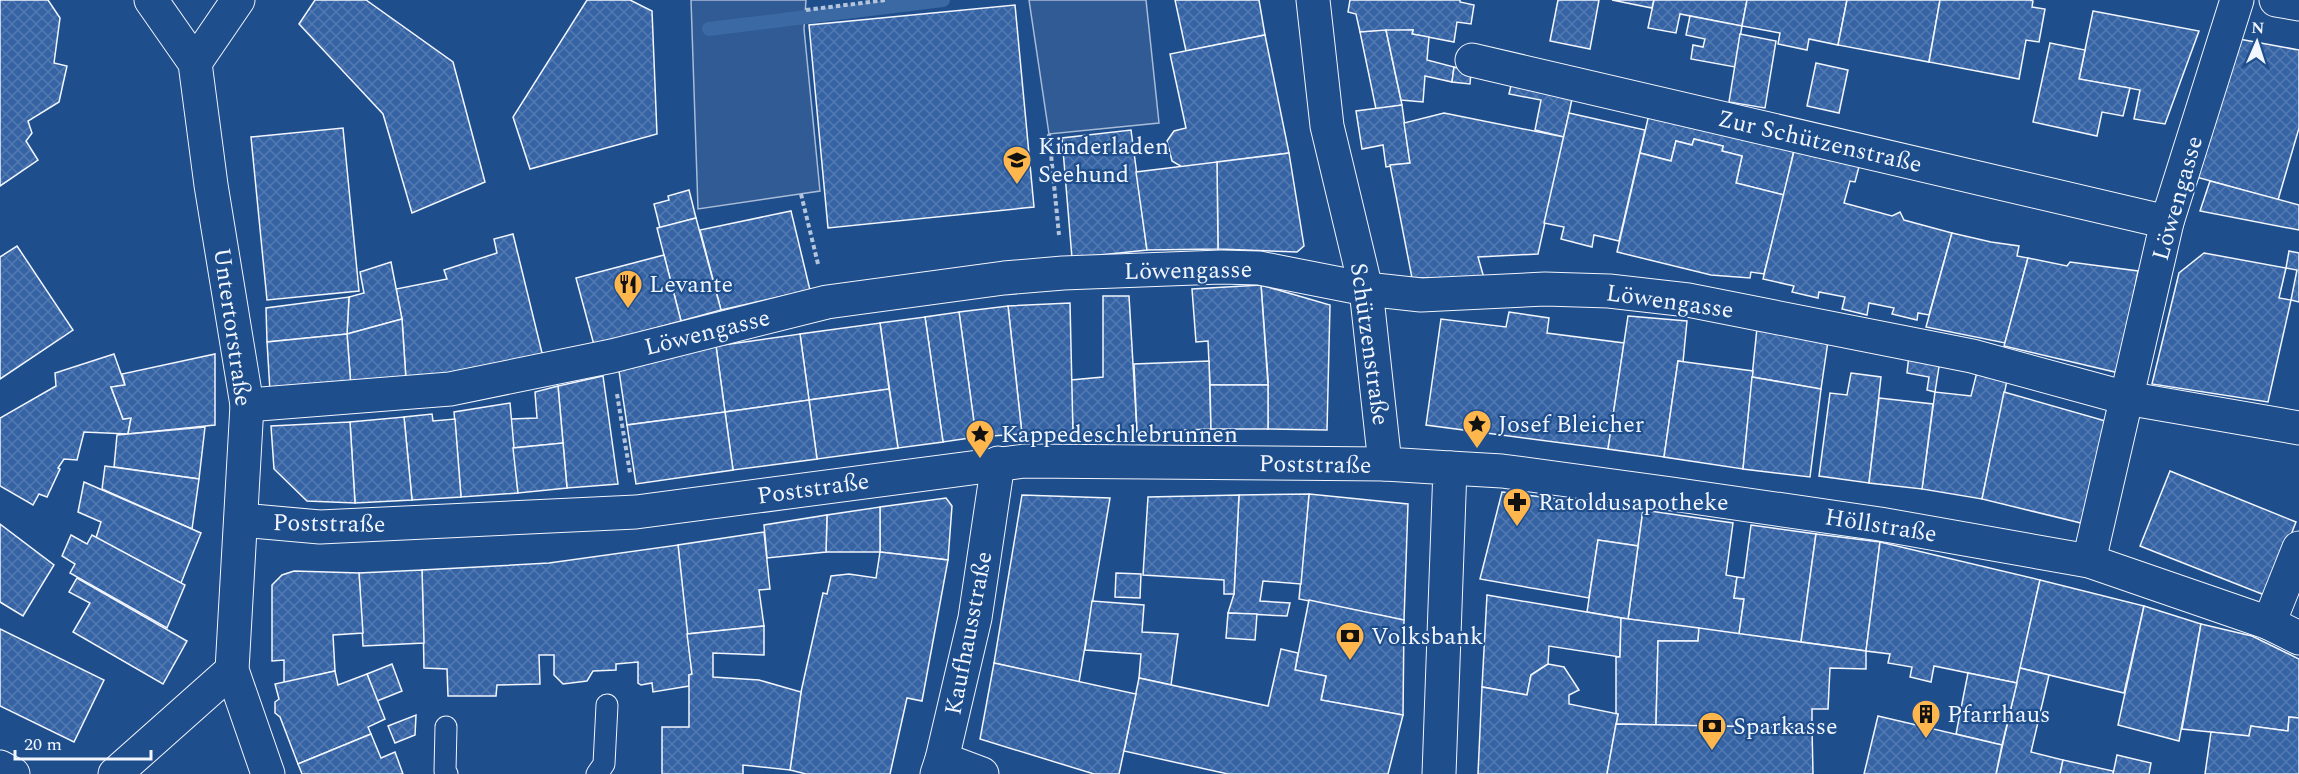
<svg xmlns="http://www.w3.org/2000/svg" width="2299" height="774" font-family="Spectral,serif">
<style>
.parking{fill:#305b95;stroke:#a8bbd7;stroke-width:1.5}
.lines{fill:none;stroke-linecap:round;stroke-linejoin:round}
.stream{stroke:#3b69a3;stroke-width:14}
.building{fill:url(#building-cross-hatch);stroke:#f2f6ff;stroke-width:1.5}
.lane-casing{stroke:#f2f6ff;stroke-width:23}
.street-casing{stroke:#f2f6ff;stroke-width:35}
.path{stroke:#b3c4dc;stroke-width:4;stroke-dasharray:4.5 3;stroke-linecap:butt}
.lane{stroke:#1f4e8c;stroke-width:21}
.street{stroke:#1f4e8c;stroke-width:33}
.labels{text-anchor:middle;stroke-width:4.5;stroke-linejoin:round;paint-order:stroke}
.street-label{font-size:24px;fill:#f2f6ff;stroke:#1f4e8c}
.poi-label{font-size:24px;fill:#f2f6ff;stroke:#1f4e8c;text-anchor:start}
</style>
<defs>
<pattern id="building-cross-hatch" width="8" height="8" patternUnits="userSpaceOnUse" patternTransform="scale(1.5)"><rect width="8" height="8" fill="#3563a3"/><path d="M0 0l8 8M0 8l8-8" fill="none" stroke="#537ab1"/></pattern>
</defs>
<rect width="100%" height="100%" fill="#1f4e8c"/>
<g class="parking">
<polygon points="691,0 806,0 804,29 820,191 698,209"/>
<polygon points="1029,0 1146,0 1159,123 1049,134"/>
</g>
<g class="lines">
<polyline class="stream" points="709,29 943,0"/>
</g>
<g class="building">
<polygon points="0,0 48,0 60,18 54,63 67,66 59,102 28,121 32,133 26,141 38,160 0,186"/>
<polygon points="315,0 366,0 453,62 485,182 412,213 383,114 299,24"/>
<polygon points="587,0 630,0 652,11 657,134 530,169 513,117"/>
<polygon points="1175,0 1259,0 1265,35 1186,51"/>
<polygon points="1350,0 1460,0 1460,2 1474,5 1471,24 1457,22 1454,42 1412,34 1413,30 1360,32 1356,14 1348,12"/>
<polygon points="1558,0 1599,0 1590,49 1550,41"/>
<polygon points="1612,0 1654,0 1652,8"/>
<polygon points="1654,0 1747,0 1742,26 1680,14 1676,33 1648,28"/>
<polygon points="1747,0 1847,0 1838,45 1809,39 1807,50 1778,44 1780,33 1742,26"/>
<polygon points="1847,0 1940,0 1929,62 1838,45"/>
<polygon points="1940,0 2030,0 2033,1 2032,7 2045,9 2039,42 2026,40 2019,79 1929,62"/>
<polygon points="1015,5 1034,207 828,228 809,25"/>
<polygon points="2093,11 2199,31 2165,124 2134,119 2140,90 2079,79"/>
<polygon points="1690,16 1742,26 1735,67 1691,59 1693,45 1703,47 1705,39 1686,35"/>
<polygon points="1386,30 1402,105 1376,109 1360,32"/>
<polygon points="1386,30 1413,30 1412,34 1429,37 1427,60 1454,67 1452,82 1425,76 1423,102 1401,100"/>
<polygon points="1740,34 1776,41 1765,108 1729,102"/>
<polygon points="1265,35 1289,153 1182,167 1172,161 1167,141 1174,131 1186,128 1170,54"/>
<polygon points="2239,39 2299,50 2299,128 2278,200 2193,176"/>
<polygon points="2050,43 2085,50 2079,79 2130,88 2123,116 2102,112 2097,136 2033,122"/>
<polygon points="1816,63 1848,70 1839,113 1807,106"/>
<polygon points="1454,67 1471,72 1470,84 1452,82"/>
<polygon points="1512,81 1573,94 1564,137 1535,130 1541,100 1509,94"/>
<polygon points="1402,105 1410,163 1386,167 1383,145 1362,149 1356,111"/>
<polygon points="1650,110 1795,145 1784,195 1736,183 1742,156 1722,151 1723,146 1694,139 1692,145 1676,141 1671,161 1640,153"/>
<polygon points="1444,113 1564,137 1538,254 1478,257 1484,278 1412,278 1390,165 1410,163 1404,123"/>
<polygon points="1569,113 1645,130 1619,241 1594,235 1592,247 1561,239 1564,227 1544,223"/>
<polygon points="343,128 359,291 267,300 251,137"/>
<polygon points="1131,130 1147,250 1072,258 1062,138"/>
<polygon points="1694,139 1723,146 1722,151 1742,156 1736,183 1784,195 1764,274 1751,272 1750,278 1711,275 1617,252 1640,153 1671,161 1676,141 1692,145"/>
<polygon points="1796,143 1861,159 1855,182 1850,181 1844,203 1892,216 1900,212 1904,220 1952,233 1929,315 1918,313 1917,320 1892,314 1894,308 1869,303 1867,315 1842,309 1845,297 1819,292 1818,298 1792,292 1794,286 1763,279"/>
<polygon points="1289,153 1304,246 1297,252 1218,249 1217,162"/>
<polygon points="1217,162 1218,249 1147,250 1136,172"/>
<polygon points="2210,181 2299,205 2299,230 2200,211"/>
<polygon points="689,190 696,218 660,228 654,204 669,200 668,196"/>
<polygon points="791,211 810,290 721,310 700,230"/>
<polygon points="696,218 721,310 681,321 657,228"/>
<polygon points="1952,233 1991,242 2019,246 2017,256 2028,258 2005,343 1926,327"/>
<polygon points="513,234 543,357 406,380 402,319 396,289 447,279 444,270 497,253 494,239"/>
<polygon points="17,246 73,330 0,379 0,257"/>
<polygon points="2289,251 2299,253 2299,302 2291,300 2297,270 2286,268"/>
<polygon points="2204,253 2286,268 2279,298 2291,300 2268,402 2152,384 2179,273"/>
<polygon points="664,255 681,321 594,345 576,278"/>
<polygon points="2028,258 2067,266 2070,262 2138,271 2119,373 2004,346"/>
<polygon points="391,262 402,319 347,334 349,297 364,293 360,272"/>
<polygon points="1261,285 1330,305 1327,430 1268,429 1268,379"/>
<polygon points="1261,285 1268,385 1210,385 1208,341 1196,342 1192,289"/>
<polygon points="1103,296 1129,296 1137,432 1073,434 1071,380 1103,377"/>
<polygon points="349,297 347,334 267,342 266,308"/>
<polygon points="1070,303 1073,434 1022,434 1008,306"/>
<polygon points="1008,306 1022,434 976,437 959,312"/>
<polygon points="959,312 976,437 943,442 925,317"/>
<polygon points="1509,312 1549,318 1547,333 1624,343 1608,449 1426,425 1441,319 1506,327"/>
<polygon points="1628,316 1687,321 1683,362 1678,361 1664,457 1608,449"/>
<polygon points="925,317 943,442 898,448 880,323"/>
<polygon points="402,319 406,380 351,387 347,334"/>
<polygon points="880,323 889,389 809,400 800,334"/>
<polygon points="1757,328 1828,341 1821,389 1752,377"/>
<polygon points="347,334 351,387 270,391 267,342"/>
<polygon points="800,334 809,400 725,412 716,346"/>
<polygon points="716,346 725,412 627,425 619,371"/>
<polygon points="114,354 125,385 111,387 123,419 131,418 128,434 84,432 77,460 64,459 58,468 60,469 47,497 39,494 33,505 0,486 0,418 56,386 55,373"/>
<polygon points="215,354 215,425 128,434 131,418 123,419 111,387 125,385 122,374"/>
<polygon points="1909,355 1940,360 1935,392 1927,390 1929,377 1907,373"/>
<polygon points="1209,361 1211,429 1137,432 1134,364"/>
<polygon points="1678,361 1753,371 1743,469 1664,457"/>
<polygon points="1977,372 2008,376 1982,499 1922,489 1935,392 1971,396"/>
<polygon points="1851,373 1881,377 1869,483 1819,476 1830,393 1847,395"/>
<polygon points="603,376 618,484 567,488 558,386"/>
<polygon points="1752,377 1821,389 1810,477 1743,469"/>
<polygon points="1210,385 1268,385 1268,429 1211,429"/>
<polygon points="558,386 563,443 513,448 511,419 537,418 535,392"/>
<polygon points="889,389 898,448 817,459 809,400"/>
<polygon points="2004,392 2109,422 2081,523 1982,499"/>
<polygon points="1879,398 1933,404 1922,489 1869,483"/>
<polygon points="809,400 817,459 733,470 725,412"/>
<polygon points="510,403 518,493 461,497 454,412"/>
<polygon points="725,412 733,470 636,484 627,425"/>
<polygon points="432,414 433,421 455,419 461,497 412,500 404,417"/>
<polygon points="404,417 412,500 355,503 350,422"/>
<polygon points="350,422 355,503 307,501 274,469 271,426"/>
<polygon points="205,427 199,479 114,467 117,435"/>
<polygon points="563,443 567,488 518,493 513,448"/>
<polygon points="105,466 199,479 192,529 102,489"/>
<polygon points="2170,471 2296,522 2267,596 2140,546"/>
<polygon points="84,482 201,533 181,583 96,538 101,522 78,512"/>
<polygon points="1502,492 1643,510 1638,546 1598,540 1589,598 1480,579"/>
<polygon points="1309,494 1408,504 1404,620 1299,599"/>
<polygon points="1309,494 1301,584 1263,581 1260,601 1290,603 1287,616 1228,613 1234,594 1239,495"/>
<polygon points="1022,495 1110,498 1079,682 994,663"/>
<polygon points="1239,495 1234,594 1224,594 1224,580 1143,575 1148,497"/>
<polygon points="946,498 952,506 948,560 880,552 880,507"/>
<polygon points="880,507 880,552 826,552 827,515"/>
<polygon points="1643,510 1733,523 1726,575 1737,577 1734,598 1744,599 1739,634 1628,619"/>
<polygon points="827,515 826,552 767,558 764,525"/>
<polygon points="0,524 54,565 23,616 0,602"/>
<polygon points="1751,525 1816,534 1801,642 1739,634 1744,599 1734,598 1737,577 1744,578"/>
<polygon points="764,532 770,589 759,590 764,626 687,634 678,545"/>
<polygon points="1816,534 1880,542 1866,651 1801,642"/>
<polygon points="71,535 87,544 92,535 185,585 167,628 70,573 75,564 62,556"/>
<polygon points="1598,540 1638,546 1628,619 1587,612"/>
<polygon points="1880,542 2040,580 2017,683 1934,666 1931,682 1910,677 1912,667 1888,663 1890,654 1866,651"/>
<polygon points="678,545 692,674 689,675 689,686 653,692 652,683 641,685 638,683 638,662 616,664 616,670 593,671 587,681 563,684 554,675 554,655 539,655 540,684 497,685 496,696 448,696 447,669 424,668 422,570 549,563"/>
<polygon points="880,552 948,560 922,701 907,698 890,774 806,774 790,770 801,692 823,593 827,594 831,576 849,574 876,578"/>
<polygon points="422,570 424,643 363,646 359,573"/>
<polygon points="294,571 359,573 363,633 333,635 335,671 284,683 284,660 272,661 272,585 282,575"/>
<polygon points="1116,573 1141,574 1140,598 1115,597"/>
<polygon points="77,578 187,641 163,684 73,632 90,603 69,592"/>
<polygon points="2040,580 2144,606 2124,693 2020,668"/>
<polygon points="1487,595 1621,618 1620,657 1549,646 1548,664 1531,675 1527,695 1482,687"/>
<polygon points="1309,600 1404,620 1403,715 1321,700 1326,676 1295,670"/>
<polygon points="1092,601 1144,605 1142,632 1178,634 1171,685 1139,678 1141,654 1085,650"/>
<polygon points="2144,606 2201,624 2179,741 2118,725"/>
<polygon points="1228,613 1257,614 1255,640 1226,638"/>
<polygon points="1621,618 1699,628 1698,641 1658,641 1656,725 1616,724 1618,714 1616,713 1616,657 1620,657"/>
<polygon points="2201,624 2252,636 2299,659 2299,718 2289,717 2288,731 2251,726 2249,736 2182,729"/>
<polygon points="764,626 764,655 713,653 713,677 759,680 801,692 790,770 743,765 743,774 662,774 662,727 689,727 689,675 692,674 687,634"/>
<polygon points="1699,628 1866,651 1866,669 1830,668 1828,709 1812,709 1812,728 1656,725 1658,641 1698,641"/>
<polygon points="0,629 104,680 74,742 0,706"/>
<polygon points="1281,649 1298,653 1295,670 1326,676 1321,700 1403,715 1388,774 1228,774 1124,751 1139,678 1268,706"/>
<polygon points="994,663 1136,694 1119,774 1094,774 980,739"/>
<polygon points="392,664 402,691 377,701 367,674"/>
<polygon points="1548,664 1564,667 1579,690 1569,695 1569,704 1618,714 1607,774 1478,774 1482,687 1527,695 1531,675"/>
<polygon points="2020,668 2049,675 2031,752 2063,760 2060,774 1996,774"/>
<polygon points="335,671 338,685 367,674 385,719 368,727 371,734 298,764 280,717 275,713 275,702 279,699 275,684"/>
<polygon points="1968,673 2017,683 2002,745 1956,734"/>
<polygon points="416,715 415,735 395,743 388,726"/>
<polygon points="1878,716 2002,745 1996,774 1864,774"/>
<polygon points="2289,717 2299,718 2299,774 2205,774 2211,732 2249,736 2251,726 2288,731"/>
<polygon points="1616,724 1812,728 1813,774 1607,774"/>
<polygon points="371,734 381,758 395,752 403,774 302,774 298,764"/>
<polygon points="2117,755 2151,763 2149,774 2113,774"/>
<polygon points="2063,760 2113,771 2113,774 2060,774"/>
</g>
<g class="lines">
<g class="lane-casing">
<g id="lane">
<polyline points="446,727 445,771 447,774"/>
<polyline points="597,774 604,764 607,705"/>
</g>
</g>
<g class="street-casing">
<g id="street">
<polyline points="151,0 195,63 211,185 247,405 232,670 268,774"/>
<polyline points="1313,0 1327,126 1366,289 1385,464 1450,468 1439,774"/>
<polyline points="2276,0 2299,4"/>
<polyline points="1472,60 2167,222"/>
<polyline points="195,63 238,0"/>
<polyline points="247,405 450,389 612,356 827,302 1004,278 1063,273 1221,267 1259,268 1366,289 1421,295 1545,289 1609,291 1688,300 1972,356 2126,398 2299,428"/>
<polyline points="1450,468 1502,471 1672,494 1880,524 2089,561 2269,623 2299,638"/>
<polyline points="241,520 320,527 636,512 1025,461 1385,464"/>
<polyline points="2089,561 2167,222 2237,0"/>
<polyline points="2269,623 2299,548"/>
<polyline points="942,759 982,774"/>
<polyline points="0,767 13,774"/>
<polyline points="115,774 232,670"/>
<polyline points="937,774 942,759 975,618 998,463"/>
</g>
</g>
<g class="path">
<polyline points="806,10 886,0"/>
<polyline points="1049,134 1059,235"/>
<polyline points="801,194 818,264"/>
<polyline points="617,394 630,473"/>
</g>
<use href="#lane" class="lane"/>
<use href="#street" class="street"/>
</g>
<defs>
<g id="school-pin" transform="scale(1.5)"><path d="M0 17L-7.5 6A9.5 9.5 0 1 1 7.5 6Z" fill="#ffb74d" stroke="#1f4e8c"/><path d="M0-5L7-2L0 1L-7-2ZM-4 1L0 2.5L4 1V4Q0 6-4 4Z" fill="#111"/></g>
<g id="restaurant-pin" transform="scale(1.5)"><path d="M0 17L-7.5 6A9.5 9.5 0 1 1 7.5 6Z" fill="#ffb74d" stroke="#1f4e8c"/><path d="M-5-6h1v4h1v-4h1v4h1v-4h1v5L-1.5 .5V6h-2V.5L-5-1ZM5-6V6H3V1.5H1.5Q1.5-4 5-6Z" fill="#111"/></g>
<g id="sight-pin" transform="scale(1.5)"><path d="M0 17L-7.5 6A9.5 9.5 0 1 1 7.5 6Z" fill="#ffb74d" stroke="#1f4e8c"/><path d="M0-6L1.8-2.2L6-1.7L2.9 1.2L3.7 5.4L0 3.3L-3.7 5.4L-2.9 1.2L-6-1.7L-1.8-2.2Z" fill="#111"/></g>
<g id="pharmacy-pin" transform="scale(1.5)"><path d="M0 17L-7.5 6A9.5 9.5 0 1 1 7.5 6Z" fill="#ffb74d" stroke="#1f4e8c"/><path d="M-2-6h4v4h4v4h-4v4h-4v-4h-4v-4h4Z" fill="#111"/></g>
<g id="bank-pin" transform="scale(1.5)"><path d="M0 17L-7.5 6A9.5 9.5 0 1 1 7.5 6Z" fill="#ffb74d" stroke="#1f4e8c"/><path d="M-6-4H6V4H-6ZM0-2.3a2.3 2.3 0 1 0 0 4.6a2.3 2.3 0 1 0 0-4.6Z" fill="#111"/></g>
<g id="building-pin" transform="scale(1.5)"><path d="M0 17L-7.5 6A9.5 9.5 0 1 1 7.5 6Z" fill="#ffb74d" stroke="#1f4e8c"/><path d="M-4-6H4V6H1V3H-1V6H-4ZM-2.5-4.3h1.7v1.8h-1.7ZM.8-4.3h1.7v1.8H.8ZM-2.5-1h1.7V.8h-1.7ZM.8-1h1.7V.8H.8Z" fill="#111"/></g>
</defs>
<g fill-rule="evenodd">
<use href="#school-pin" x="1017" y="160"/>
<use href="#restaurant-pin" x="628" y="284"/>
<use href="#sight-pin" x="1477" y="424"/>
<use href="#sight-pin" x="980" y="434"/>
<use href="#pharmacy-pin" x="1517" y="502"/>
<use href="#bank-pin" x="1350" y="636"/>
<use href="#building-pin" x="1926" y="714"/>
<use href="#bank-pin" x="1712" y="726"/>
</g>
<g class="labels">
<g class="street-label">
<text transform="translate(1820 141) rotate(13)" y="8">Zur Schützenstraße</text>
<text transform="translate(2177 198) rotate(-74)" y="8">Löwengasse</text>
<text transform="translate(1188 270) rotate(-1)" y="8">Löwengasse</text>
<text transform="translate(1670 301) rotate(8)" y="8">Löwengasse</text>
<text transform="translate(233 327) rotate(82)" y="8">Untertorstraße</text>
<text transform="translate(707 332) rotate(-14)" y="8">Löwengasse</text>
<text transform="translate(1370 344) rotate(82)" y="8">Schützenstraße</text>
<text transform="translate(1315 464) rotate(1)" y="8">Poststraße</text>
<text transform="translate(813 488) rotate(-8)" y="8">Poststraße</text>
<text transform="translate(329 523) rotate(1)" y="8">Poststraße</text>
<text transform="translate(1881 525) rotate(9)" y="8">Höllstraße</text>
<text transform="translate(968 633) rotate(-79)" y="8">Kaufhausstraße</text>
</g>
<g class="poi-label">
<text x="1038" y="154">Kinderladen<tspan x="1038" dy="28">Seehund</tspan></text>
<text x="649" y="292">Levante</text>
<text x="1498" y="432">Josef Bleicher</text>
<text x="1001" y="442">Kappedeschlebrunnen</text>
<text x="1538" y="510">Ratoldusapotheke</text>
<text x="1371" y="644">Volksbank</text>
<text x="1947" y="722">Pfarrhaus</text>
<text x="1733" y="734">Sparkasse</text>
</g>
</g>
<g transform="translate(2257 42) rotate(3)" stroke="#1f4e8c" stroke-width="4.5" paint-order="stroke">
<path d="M0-4.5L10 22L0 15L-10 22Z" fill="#f2f6ff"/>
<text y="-9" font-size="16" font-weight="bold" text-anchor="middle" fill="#f2f6ff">N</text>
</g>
<path d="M15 750v9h136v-9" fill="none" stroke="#f2f6ff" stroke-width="3"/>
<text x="24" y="750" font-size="18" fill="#f2f6ff" stroke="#1f4e8c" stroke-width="4.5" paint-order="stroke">20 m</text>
</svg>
